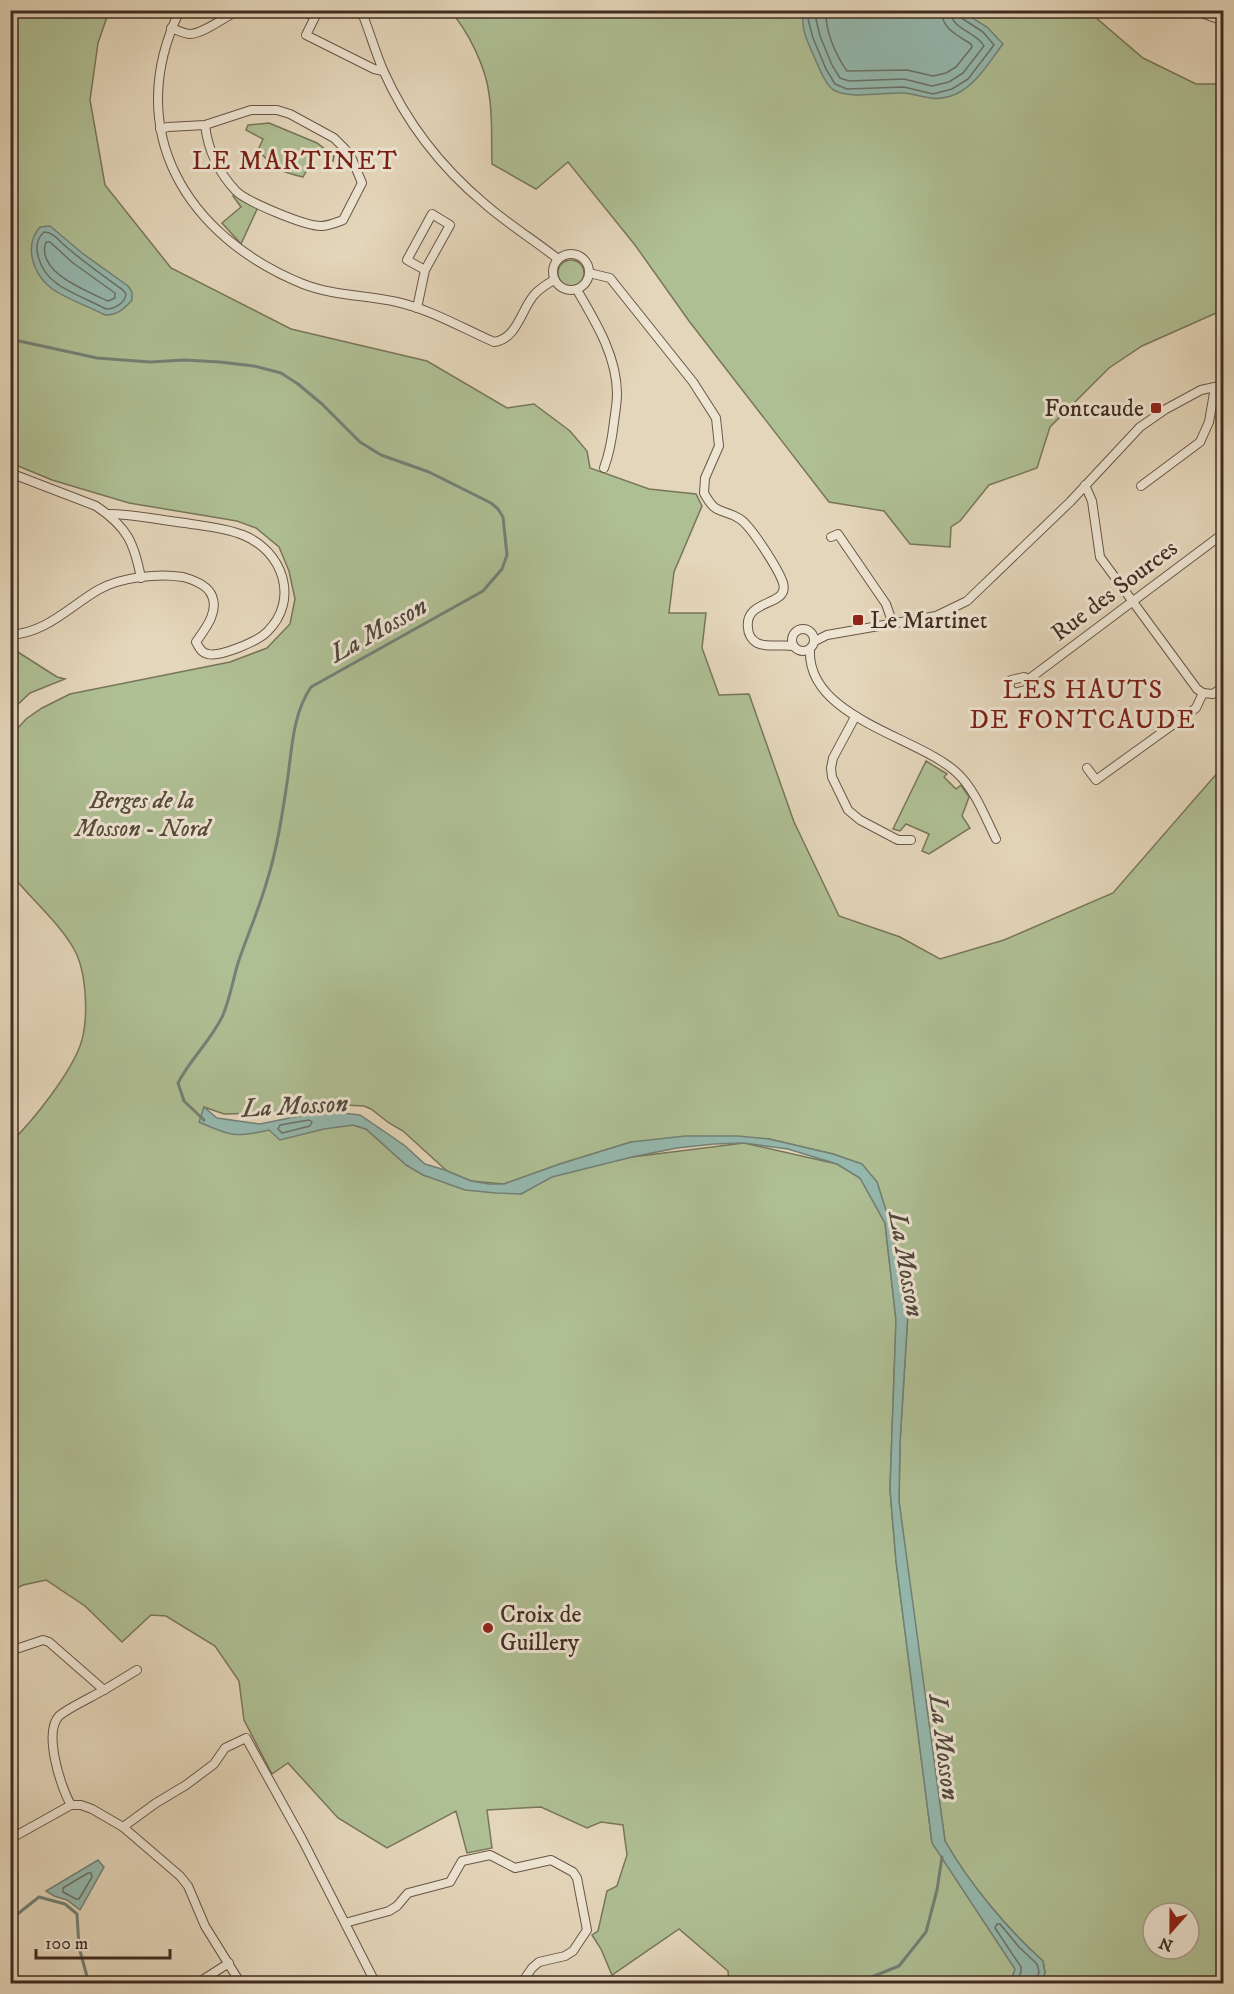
<svg xmlns="http://www.w3.org/2000/svg" width="1234" height="1994" font-family="'IM FELL DW Pica',serif">
<style>
.green{fill:#afbf94;stroke:#78765b;stroke-width:1.5;fill-rule:evenodd}
.water{fill:#95b9af;stroke:#738177;stroke-width:1.5}
.lines{fill:none;stroke-linecap:round;stroke-linejoin:round}
.shore{stroke:#6b7268;stroke-width:1.5}
.stream{stroke:#738177;stroke-width:3}
.street-casing{stroke:#6a5648;stroke-width:10}
.street{stroke:#ede4d2;stroke-width:8}
.poi-dot{fill:#8f2418;stroke:#ede4d2;stroke-width:2}
.labels{text-anchor:middle;stroke-width:6;stroke-linejoin:round;paint-order:stroke}
.poi-label{font-size:24px;fill:#412c22;stroke:#ede4d2;text-anchor:start}
.street-label{font-size:24px;fill:#412c22;stroke:#ede4d2}
.park-label{font-size:24px;font-style:italic;fill:#574939;stroke:#ede4d2}
.neighbourhood-label{font-size:26px;letter-spacing:1.5px;fill:#7a1f14;stroke:#ede4d2}
.water-label{font-size:26px;font-style:italic;fill:#52483e;stroke:#ede4d2}
</style>
<rect width="100%" height="100%" fill="#e4d6ba"/>
<filter id="stains"><feTurbulence type="fractalNoise" baseFrequency=".00333" numOctaves="4"/><feColorMatrix values="0 0 0 0 .2 0 0 0 0 .09 0 0 0 0 .02 0 0 0 .5 -.17"/></filter>
<radialGradient id="worn" r=".72"><stop offset=".6" stop-color="#630" stop-opacity="0"/><stop offset="1" stop-color="#630" stop-opacity=".3"/></radialGradient>
<g class="green">
<path d="M11,11h98l-11,32 -8,57 15,85 66,83 120,61 136,32 80,47 27,-4 36,27 17,20 3,17 59,21 47,5 6,12 -28,66 -5,41h37l-4,35 17,47 30,-1 45,128 45,94 61,21 40,22 64,-19 109,-47 106,-122 4,-3v1215h-183l5,-10 -2,-12c-36,-32 -74,-78 -98,-120l-32,-227 -14,-113 1,-58 8,-131 -17,-84 -14,-46 -16,-18 -28,-10 -64,-15 -138,3 -71,22 -56,20 -33,-3 -24,-10 -44,-40 -14,-8 -18,-14 -7,-3 -60,-3 -34,10 -46,1 -20,-7 -4,15 38,9 86,-3 29,-3 13,4 40,36 17,10 98,19 36,-21 75,-16 112,-14 93,21 23,14 25,45 11,97 -6,169 6,72 36,281 84,128 -6,13h-281l-1,-12 -49,-42 -67,46 -11,-26 -9,-14 6,-4 9,-40 10,-5 10,-31 -4,-30 -22,-3 -14,6 -46,-21 -54,3 5,38 -25,5 -11,-42 -69,37 -49,-30 -50,-55 -16,11 -28,-54 -5,-39 -24,-35 -49,-30 -15,-1 -29,27 -37,-36 -39,-26 -23,5 -12,6v-449c22,-21 58,-67 69,-96 9,-24 7,-72 -5,-95 -14,-27 -45,-53 -64,-77v-138l15,-17 16,-11 28,-14 160,-32 37,-14 23,-24 5,-25 -6,-28 -10,-24 -23,-19 -19,-7 -108,-18 -77,-23 -41,-17zM1153,1913h36v36h-36z"/>
<path d="M450,11h638l55,47 53,26h27v226l-81,36 -33,22 -59,59 -13,41 -48,17 -29,36 -9,6 -1,20 -40,-3 -26,-33 -55,-9 -140,-181 -54,-76 -67,-83 -32,27 -44,-25c-1,-23 1,-47 -3,-70 -3,-26 -21,-64 -39,-83z"/>
<path d="M269,123l48,20 17,13 -1,5 -16,-9 -14,25c-26,-6 -28,-8 -45,-27l5,-11 -17,-9 2,-5z"/>
<polygon points="235,194 258,207 241,244 222,223 241,207 233,196"/>
<circle cx="571" cy="273" r="13"/>
<polygon points="10,647 57,677 65,679 30,693 11,711"/>
<polygon points="926,761 947,774 944,777 956,789 961,785 969,797 962,816 970,828 929,854 922,851 929,834 906,824 900,831 893,829"/>
</g>
<g class="water">
<path d="M804,11h157l26,16 16,17c-14,18 -26,40 -47,50 -24,10 -33,0 -54,-1 -18,-1 -59,8 -72,-6 -8,-9 -12,-22 -17,-33 -6,-13 -13,-28 -9,-43z"/>
<path d="M50,226l32,27 46,33 4,6v8c-8,9 -14,15 -27,15 -15,-8 -41,-17 -54,-27 -19,-15 -27,-43 -11,-61z"/>
<path d="M204,1107l13,11 43,6 64,-13 36,4 44,30 21,19 20,6 26,11 18,3h15l56,-20 71,-22 54,-6h53l31,3 64,15 29,10 15,18 14,44 17,86 -8,131 -1,58 46,340c24,42 62,88 98,120l2,12 -5,10h-30l5,-14 -83,-126 -36,-282 -6,-72 6,-169 -11,-97 -25,-45 -23,-14 -49,-15 -44,-6 -30,1 -37,4 -45,9 -80,20 -31,17 -25,-1 -31,-3 -42,-15 -17,-10 -40,-36 -13,-4 -29,4 -44,11 -11,-10c-33,8 -39,6 -70,-8z"/>
<polygon points="98,1860 104,1867 80,1910 67,1900 54,1896 46,1891"/>
</g>
<g class="lines">
<g class="shore">
<polyline points="809,10 808,19 813,38 826,69 835,84 847,89 904,87 933,94 952,89 968,79 994,45 983,32 960,17 958,10"/>
<path d="M817,10l-1,9 4,17 12,29 8,13 9,3 55,-2 28,7 17,-4 14,-9 21,-27c-8,-15 -33,-16 -34,-36"/>
<path d="M826,10c-1,21 9,44 21,61l60,-1 26,6 13,-3 10,-6 16,-20 -1,-3c-14,-9 -29,-15 -30,-34"/>
<path d="M44,232c8,0 13,6 19,12 19,17 39,31 60,46l3,4c-1,9 -11,15 -20,15 -13,-7 -41,-18 -51,-27 -14,-10 -26,-37 -11,-50z"/>
<path d="M46,242h4l23,21 42,30v5l-7,3c-21,-10 -73,-29 -62,-59z"/>
<polygon points="309,1120 312,1122 310,1126 282,1133 278,1129 280,1125"/>
<polygon points="88,1873 91,1873 92,1877 79,1899 76,1899 63,1892 63,1888"/>
<polyline points="1016,1984 1021,1972 1021,1967 995,1928 997,1924 1000,1924 1019,1947 1037,1964 1039,1972 1035,1984"/>
</g>
<g class="stream">
<path d="M10,339l87,19 53,4 35,-2 35,2 34,4 27,7 17,11 24,20 38,38 21,13 48,17 62,31 7,6 5,8 4,38 -5,14 -19,22 -172,96c-19,28 -19,64 -24,96 -5,33 -10,66 -20,98 -8,28 -20,55 -29,82 -5,17 -8,35 -15,52 -12,26 -33,44 -45,68l6,18 20,19"/>
<polyline points="10,1920 39,1897 65,1904 77,1914 79,1947 89,1984"/>
<polyline points="854,1984 899,1966 926,1932 937,1890 942,1857"/>
</g>
<g class="street-casing">
<g id="street">
<path d="M180,10c-59,121 7,227 123,274 31,12 63,11 94,18 35,8 65,26 97,40 23,-3 27,-32 40,-47 6,-7 13,-11 20,-15"/>
<polyline points="300,10 315,17 306,35 374,69 383,71"/>
<path d="M361,10c8,20 14,41 22,60 23,52 59,98 102,134 23,20 49,36 73,55"/>
<polyline points="1193,10 1224,21"/>
<path d="M171,28c6,2 13,6 19,6 13,0 36,-18 49,-24"/>
<path d="M160,129l8,-2 37,-2 46,-15h26l13,4 44,24 11,11 7,10 10,24 -19,37c-8,3 -14,6 -22,6 -16,0 -74,-24 -85,-35 -18,-19 -28,-41 -31,-66"/>
<circle cx="571" cy="272" r="18"/>
<path d="M589,273l21,5 83,104 23,36 3,28 -14,32 -1,15c13,24 17,14 36,26 11,7 39,51 43,64 7,24 -39,15 -35,45 0,6 4,12 9,15 10,5 25,1 36,3"/>
<path d="M577,290c18,31 40,66 40,104 0,9 -2,19 -3,28 -2,17 -4,30 -10,46"/>
<polyline points="417,308 425,270 450,225 432,214 407,260 425,270"/>
<path d="M10,473l86,33c31,21 38,36 45,72"/>
<polyline points="1085,485 1092,501 1100,557 1197,689 1203,693"/>
<polyline points="1141,486 1200,442 1209,422 1215,387"/>
<polyline points="831,537 838,534 886,604 893,624"/>
<circle cx="803" cy="640" r="11"/>
<path d="M10,635c36,-2 59,-28 88,-45 22,-13 61,-17 85,-13 11,3 25,8 29,19 7,16 -7,33 -16,46 3,5 5,11 12,12 13,3 50,-13 59,-22 33,-32 16,-81 -24,-97 -18,-7 -39,-9 -58,-12 -26,-3 -52,-9 -77,-9"/>
<polyline points="815,641 827,635 936,616 967,601 1070,502 1140,427 1166,409 1201,390 1224,385"/>
<path d="M810,649c-4,68 106,87 146,123 19,17 29,45 40,67"/>
<polyline points="1029,679 1030,685 1026,690 1014,693 1009,687 1011,680 1024,677 1029,679 1224,533"/>
<polyline points="855,717 833,758 831,768 832,777 848,810 860,820 898,840 911,840"/>
<polyline points="1087,768 1096,780 1196,708 1203,693 1213,694 1224,686"/>
<path d="M10,1651l33,-11 6,2 55,48c-12,7 -36,18 -45,26 -16,17 2,72 12,89"/>
<polyline points="104,1690 137,1670"/>
<polyline points="123,1827 156,1803 186,1785 214,1764 225,1748 246,1738 302,1839 376,1984"/>
<polyline points="10,1839 71,1805 81,1805 92,1809 123,1827 180,1876 188,1886 205,1926 241,1984"/>
<polyline points="345,1923 389,1911 397,1906 408,1893 450,1882 462,1861 490,1855 515,1868 551,1860 573,1872 577,1878 587,1930 573,1951 565,1956 539,1962 532,1968 521,1984"/>
<polyline points="196,1984 229,1963"/>
</g>
</g>
<use href="#street" class="street"/>
</g>
<g class="poi-dot">
<rect x="1150" y="402" width="12" height="12" rx="3"/>
<rect x="852" y="614" width="12" height="12" rx="3"/>
<circle cx="488" cy="1628" r="6"/>
</g>
<g class="labels">
<g class="poi-label">
<text x="1144" y="416" text-anchor="end">Fontcaude</text>
<text x="870" y="628">Le Martinet</text>
<text x="500" y="1622">Croix de<tspan x="500" dy="28">Guillery</tspan></text>
</g>
<g class="street-label">
<text transform="translate(1114 590) rotate(-37)" y="8">Rue des Sources</text>
</g>
<g class="park-label">
<text x="142" y="808">Berges de la<tspan x="142" dy="28">Mosson - Nord</tspan></text>
</g>
<g class="neighbourhood-label">
<text x="295" y="169">LE MARTINET</text>
<text x="1083" y="698">LES HAUTS<tspan x="1083" dy="30">DE FONTCAUDE</tspan></text>
</g>
<g class="water-label">
<text transform="translate(378 629) rotate(-29)" y="9">La Mosson</text>
<text transform="translate(295 1105) rotate(-3)" y="9">La Mosson</text>
<text transform="translate(907 1264) rotate(80)" y="9">La Mosson</text>
<text transform="translate(945 1747) rotate(83)" y="9">La Mosson</text>
</g>
</g>
<rect width="1234" height="1994" fill="none" stroke="#e4d6ba" stroke-width="36"/>
<rect x="12" y="12" width="1210" height="1970" fill="none" stroke="#412c22" stroke-width="3"/>
<rect x="18" y="18" width="1198" height="1958" fill="none" stroke="#412c22" stroke-width="1.5"/>
<g transform="translate(1171 1931) rotate(201)"><circle r="28" fill="#ede4d2" stroke="#a89a8c" stroke-width="1.5"/>
<path d="M0-4.5L10 22L0 15L-10 22Z" fill="#8f2418"/>
<text y="-9" font-size="16" font-weight="bold" text-anchor="middle" fill="#412c22">N</text>
</g>
<path d="M36 1949v9h134v-9" fill="none" stroke="#412c22" stroke-width="3"/>
<text x="45" y="1949" font-size="18" fill="#412c22" stroke="#ede4d2" stroke-width="4.5" paint-order="stroke">100 m</text>
<rect width="100%" height="100%" filter="url(#stains)"/>
<rect width="100%" height="100%" fill="url(#worn)"/>
</svg>
